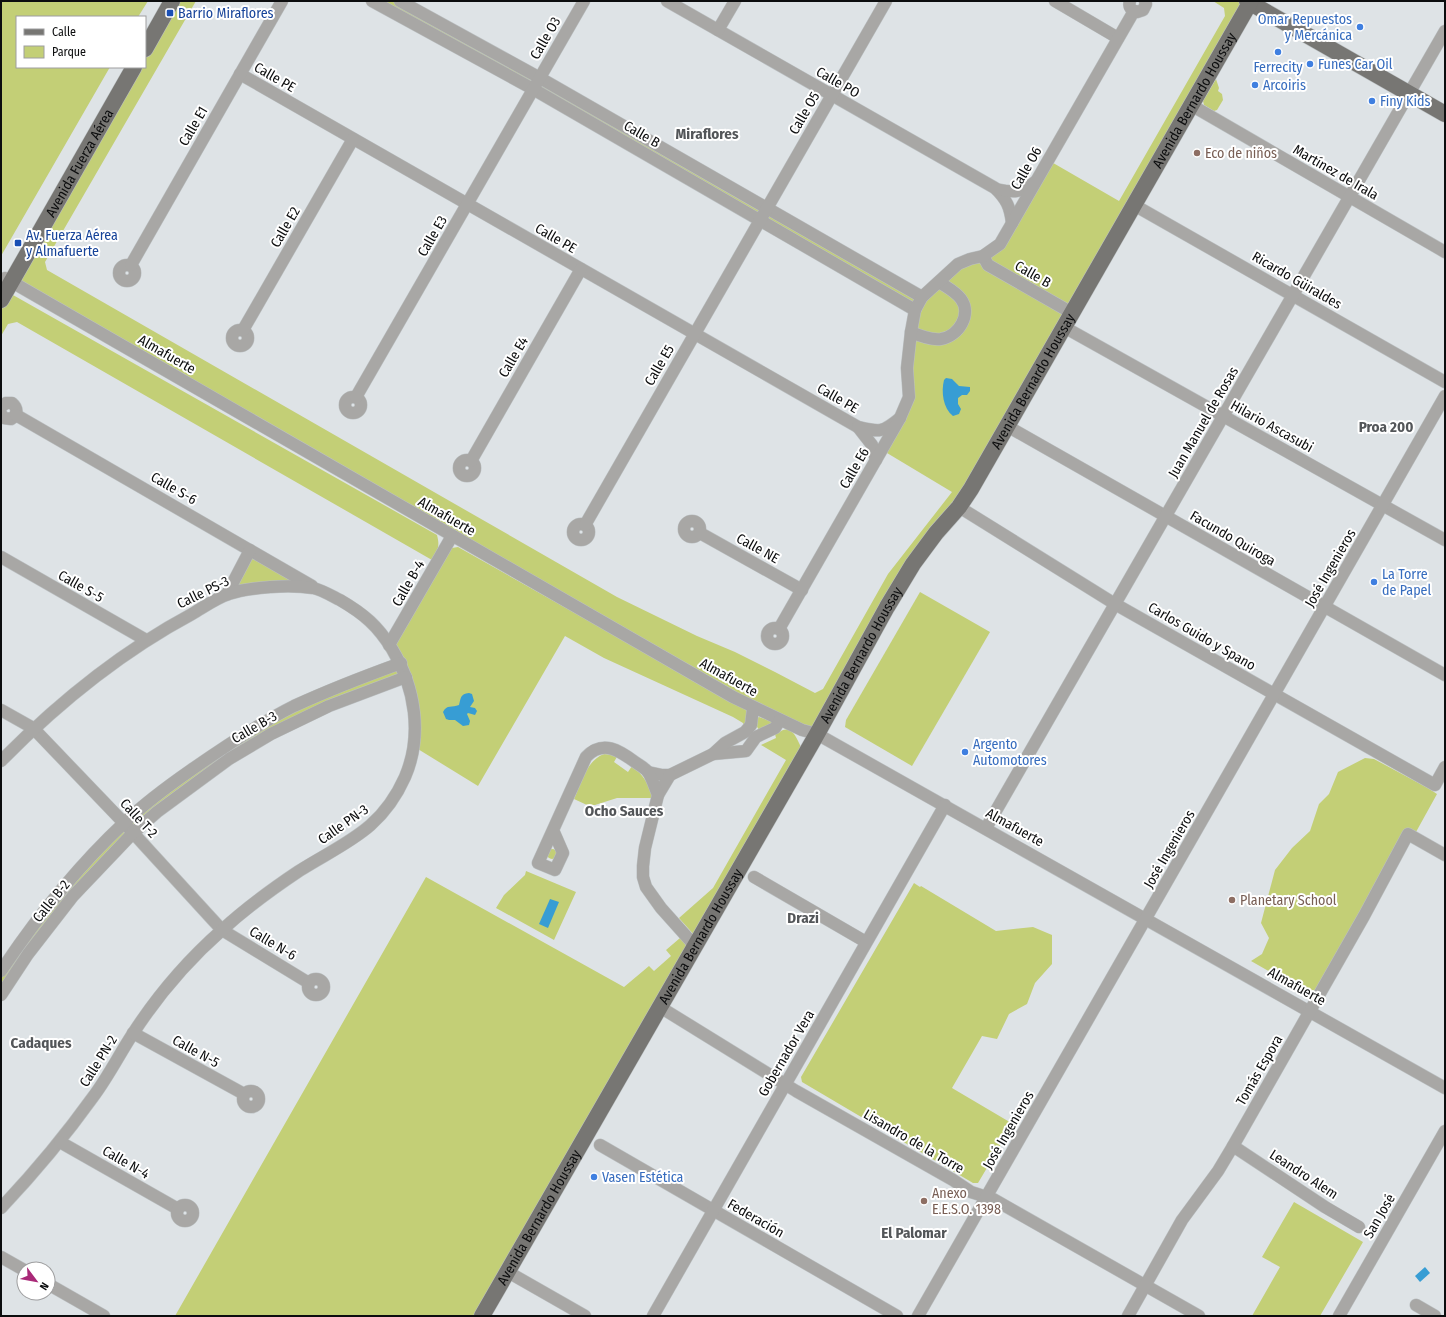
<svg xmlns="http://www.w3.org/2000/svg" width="1446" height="1317" font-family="'Fira Sans Condensed',sans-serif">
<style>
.green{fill:#c3cf76}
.water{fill:#379dd4}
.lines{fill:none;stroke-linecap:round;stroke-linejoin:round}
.minor-casing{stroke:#bcc1c3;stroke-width:13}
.major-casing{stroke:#bcc1c3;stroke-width:17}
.minor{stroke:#a8a7a5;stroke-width:12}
.major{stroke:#777673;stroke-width:16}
.transit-dot{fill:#1a4fb4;stroke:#fff;stroke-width:1.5}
.shop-dot{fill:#3f7fe0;stroke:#fff;stroke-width:1.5}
.education-dot{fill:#8d6e63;stroke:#fff;stroke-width:1.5}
.labels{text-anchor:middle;stroke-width:4;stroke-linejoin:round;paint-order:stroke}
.transit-label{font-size:14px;fill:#164399;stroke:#fff;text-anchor:start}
.shop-label{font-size:14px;fill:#366cbe;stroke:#fff;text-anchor:start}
.street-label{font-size:14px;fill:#0c0d0e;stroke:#fff}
.education-label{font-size:14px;fill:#785e54;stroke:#fff;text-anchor:start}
.neighbourhood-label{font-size:15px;font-weight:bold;fill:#535659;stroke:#fff}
</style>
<rect width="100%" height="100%" fill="#dee3e6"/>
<g class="green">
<polygon points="1,1 148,1 138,17 17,17 17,67 110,67 1,256"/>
<polygon points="164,1 196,1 45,262 47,270 617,597 697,636 735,652 775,672 815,693 823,689 888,574 952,492 882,450 900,418 915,310 372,1 400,1 922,297 946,275 1000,244 1048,160 1119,201 1225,16 1224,8 1213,1 1247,1 1250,3 817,734 802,730 12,282 126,67 145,67 145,33"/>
<polygon points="1216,79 1219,88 1218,91 1222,94 1223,100 1217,110 1214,111 1204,105 1203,101"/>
<path d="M13,295l424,240c3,11 1,15 -5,25l-415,-238 -9,2 -7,12v-28l7,-11z"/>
<polygon points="458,547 744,708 748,713 745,728 743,723 733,717 604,658 565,636 478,786 413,746 406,677 329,706 191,787 73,896 1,995 1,971 124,823 265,722 400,663 389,645 446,554 452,548"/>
<polygon points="250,550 316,588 227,594"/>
<polygon points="920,592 990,632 912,766 845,727 846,720"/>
<polygon points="759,717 771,721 771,726 759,730 756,725 757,718"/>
<path d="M788,729c8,4 10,13 14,20l-107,187 -16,-18 34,-30 73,-128 -25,-15 15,-7 -1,-4 8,-4z"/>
<path d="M604,754l14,1 -4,7 14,10 4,-6c11,9 18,18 20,32h-35l-22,7h-8l-13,-6c7,-16 12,-38 30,-45z"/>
<polygon points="1365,758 1374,759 1428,788 1437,794 1416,832 1313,994 1303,991 1251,961 1262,954 1269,938 1261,923 1275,870 1292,848 1310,831 1319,804 1329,794 1338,772"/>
<circle cx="552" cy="854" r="5"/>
<polygon points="526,871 576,892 554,940 496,908 504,895 525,875"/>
<polygon points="426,877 624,987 649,966 654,971 671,956 666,950 680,938 690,946 482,1316 175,1316"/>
<polygon points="914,883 920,887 921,886 996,931 1033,927 1052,935 1052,964 1035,983 1027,1004 1009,1014 997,1039 982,1036 952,1088 1013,1124 978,1183 973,1183 802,1082 801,1077"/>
<polygon points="1294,1202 1363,1242 1320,1316 1252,1316 1280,1267 1262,1257"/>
</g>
<g class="water">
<path d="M946,378l6,1 7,7 11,1v4l-3,4h-5l-4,3v6l3,5 -2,5 -6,2c-10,-8 -12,-24 -9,-36z"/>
<path d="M469,693l3,1 2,7 -4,6 5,1 2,3 -2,4 -7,-2 -1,1 3,7 -1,4 -6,1 -8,-6h-6l-3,-1 -3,-7c4,-8 9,-4 16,-7 2,-7 1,-11 10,-12z"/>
<polygon points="550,899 559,902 548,928 539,924"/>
<polygon points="1425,1267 1430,1273 1420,1282 1415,1276"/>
</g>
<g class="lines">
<g class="minor-casing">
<g id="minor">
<polyline points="372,1 533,89 915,310"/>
<polyline points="400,1 540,78 922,297"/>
<path d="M667,1l328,187c12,12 15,19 17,35"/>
<polyline points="1055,1 1118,38"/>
<path d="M1130,1c-2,6 1,9 7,11l6,-2 3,-6 -1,-3"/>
<polyline points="718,30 735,1"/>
<path d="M240,74l618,353c22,5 24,6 42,-9"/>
<polyline points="1191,105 1445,252"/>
<path d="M996,189c19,4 23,4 39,-7"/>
<polyline points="1134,205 1445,382"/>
<polyline points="983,256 988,265 1072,313"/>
<circle cx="127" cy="273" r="8"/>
<polyline points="131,265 282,1"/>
<polyline points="5,278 733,697 802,730 817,734 1445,1088"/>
<polyline points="1064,327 1445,540"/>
<circle cx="240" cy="338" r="8"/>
<polyline points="243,330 353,139"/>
<path d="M911,332c9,4 20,8 30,7 18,-3 31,-25 20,-40 -6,-8 -15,-12 -22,-17"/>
<circle cx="353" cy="405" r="8"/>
<polyline points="356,397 584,1"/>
<path d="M1,407l5,-4h6c6,5 6,12 -1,16l-7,-1 -3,-4"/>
<polyline points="16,415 312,586"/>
<polyline points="1007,426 1445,675"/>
<polyline points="858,427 872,445 876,460"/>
<circle cx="467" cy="468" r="8"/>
<polyline points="471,461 581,269"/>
<polyline points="959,507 1115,604 1435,785 1445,767"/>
<circle cx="692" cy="529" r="8"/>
<circle cx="581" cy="532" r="8"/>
<polyline points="585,525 886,1"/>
<polyline points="700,533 802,590"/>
<polyline points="1,557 146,640"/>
<polyline points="227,594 250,550"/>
<circle cx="775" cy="636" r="8"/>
<polyline points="779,629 900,418 909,397 907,368 911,332 915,310 922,297 958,264 970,259 983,256 1000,244 1134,11"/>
<polyline points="389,645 452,536"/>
<polyline points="1,710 33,728 124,823 222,930 309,983"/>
<polyline points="713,754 746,751 756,737 775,728 780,720"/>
<path d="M1,761c56,-57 120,-109 191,-147 12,-7 24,-16 37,-20 13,-5 28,-6 42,-7 14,-1 28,-1 42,1 9,2 19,8 27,12 24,14 38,26 52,49 23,38 31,86 13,128 -24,54 -60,65 -106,94 -27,18 -53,37 -77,59 -34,30 -65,66 -90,105 -13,20 -24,42 -39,62 -28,39 -59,76 -92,111"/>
<polyline points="648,772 662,775 670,775 713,754 725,743 745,732 751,725 753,708"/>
<polyline points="670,775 658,795 645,848 643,866 643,877 646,887 661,908 695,946"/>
<polyline points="986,828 1445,31"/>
<path d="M553,830l10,23 -8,17 -17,-7 48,-106c17,-18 34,-6 49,5 4,3 10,6 13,10 4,6 7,16 10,23"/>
<polyline points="754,877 866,942"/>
<path d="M1,971c36,-54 77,-105 124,-149 20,-19 43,-36 66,-52 33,-23 67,-46 103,-64 35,-16 71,-30 107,-43"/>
<circle cx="316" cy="987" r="8"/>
<polyline points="1,995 28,954 73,896 133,833 157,812 229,759 271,734 329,706 406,677"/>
<polyline points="660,1007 796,1091 953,1180 971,1192 993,1199 1199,1316"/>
<polyline points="133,1033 244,1094"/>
<circle cx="251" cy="1099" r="8"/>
<polyline points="60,1142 178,1209"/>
<polyline points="600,1145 897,1316"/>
<polyline points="1233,1146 1325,1207 1359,1227"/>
<circle cx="185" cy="1213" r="8"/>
<polyline points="1,1257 24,1270"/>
<polyline points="508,1272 585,1316"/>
<polyline points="48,1284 104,1316"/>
<polyline points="1416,1305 1435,1316"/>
<polyline points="653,1316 945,805"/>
<polyline points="918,1316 1445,396"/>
<polyline points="1128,1316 1182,1220 1218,1171 1233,1146 1364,916 1408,834 1445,855"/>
<polyline points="1339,1316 1445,1131"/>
</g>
</g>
<g class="major-casing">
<g id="major">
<polyline points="1247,1 1445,114"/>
<polyline points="145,49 172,1"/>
<path id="s1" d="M1,300l133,-233"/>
<path id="s2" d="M482,1316l335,-582 70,-127 26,-43 23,-31 23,-26 12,-18 280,-488"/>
</g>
</g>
<use href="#minor" class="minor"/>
<use href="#major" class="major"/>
</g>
<g class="transit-dot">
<rect x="166" y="9" width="8" height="8" rx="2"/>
<rect x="14" y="239" width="8" height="8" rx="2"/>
</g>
<g class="shop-dot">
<circle cx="1360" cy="27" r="4"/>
<circle cx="1278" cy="52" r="4"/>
<circle cx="1310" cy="64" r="4"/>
<circle cx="1255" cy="85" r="4"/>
<circle cx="1372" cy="101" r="4"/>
<circle cx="1374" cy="582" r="4"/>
<circle cx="965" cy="752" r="4"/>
<circle cx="594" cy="1177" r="4"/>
</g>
<g class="education-dot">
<circle cx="1197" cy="153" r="4"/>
<circle cx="1232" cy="900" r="4"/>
<circle cx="924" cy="1201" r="4"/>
</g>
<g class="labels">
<g class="transit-label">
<text x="178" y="18">Barrio Miraflores</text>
<text x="26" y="240">Av. Fuerza Aérea<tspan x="26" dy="16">y Almafuerte</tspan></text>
</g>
<g class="shop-label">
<text x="1352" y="24" text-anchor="end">Omar Repuestos<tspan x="1352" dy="16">y Mercánica</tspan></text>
<text x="1318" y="69">Funes Car Oil</text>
<text x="1278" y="72" text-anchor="middle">Ferrecity</text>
<text x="1263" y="90">Arcoiris</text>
<text x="1380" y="106">Finy Kids</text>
<text x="1382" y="579">La Torre<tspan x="1382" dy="16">de Papel</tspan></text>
<text x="973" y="749">Argento<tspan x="973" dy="16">Automotores</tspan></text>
<text x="602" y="1182">Vasen Estética</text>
</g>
<g class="street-label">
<text transform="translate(545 38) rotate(-60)" y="5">Calle O3</text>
<text transform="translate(275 77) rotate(30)" y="5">Calle PE</text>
<text transform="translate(838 82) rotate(30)" y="5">Calle PO</text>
<text dy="5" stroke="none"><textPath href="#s2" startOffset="1410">Avenida Bernardo Houssay</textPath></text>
<text transform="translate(804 113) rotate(-60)" y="5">Calle O5</text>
<text transform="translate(193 126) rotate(-60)" y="5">Calle E1</text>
<text transform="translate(642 134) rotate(30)" y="5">Calle B</text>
<text dy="5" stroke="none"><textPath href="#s1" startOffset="158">Avenida Fuerza Aérea</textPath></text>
<text transform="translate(1026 168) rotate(-60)" y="5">Calle O6</text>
<text transform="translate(1336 172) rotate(30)" y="5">Martínez de Irala</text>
<text transform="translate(285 227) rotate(-60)" y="5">Calle E2</text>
<text transform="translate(432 236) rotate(-60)" y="5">Calle E3</text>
<text transform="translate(556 238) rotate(30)" y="5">Calle PE</text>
<text transform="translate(1033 274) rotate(30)" y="5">Calle B</text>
<text transform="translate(1297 280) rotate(30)" y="5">Ricardo Güiraldes</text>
<text transform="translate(167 354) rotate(30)" y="5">Almafuerte</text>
<text transform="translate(513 357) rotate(-60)" y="5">Calle E4</text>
<text transform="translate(659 365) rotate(-60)" y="5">Calle E5</text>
<text dy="5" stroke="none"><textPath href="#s2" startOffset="1086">Avenida Bernardo Houssay</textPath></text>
<text transform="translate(838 398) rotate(30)" y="5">Calle PE</text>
<text transform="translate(1203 422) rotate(-60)" y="5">Juan Manuel de Rosas</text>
<text transform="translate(1272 426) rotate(29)" y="5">Hilario Ascasubi</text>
<text transform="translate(854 468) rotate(-60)" y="5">Calle E6</text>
<text transform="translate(174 488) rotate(30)" y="5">Calle S-6</text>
<text transform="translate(447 516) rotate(30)" y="5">Almafuerte</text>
<text transform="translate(1233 538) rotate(30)" y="5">Facundo Quiroga</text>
<text transform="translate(758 548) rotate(29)" y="5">Calle NE</text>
<text transform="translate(1330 568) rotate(-60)" y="5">José Ingenieros</text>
<text transform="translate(408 583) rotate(-60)" y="5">Calle B-4</text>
<text transform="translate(81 586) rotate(30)" y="5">Calle S-5</text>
<text transform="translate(203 592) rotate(-26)" y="5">Calle PS-3</text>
<text transform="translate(1202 636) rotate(30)" y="5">Carlos Guido y Spano</text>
<text dy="5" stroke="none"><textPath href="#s2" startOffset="762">Avenida Bernardo Houssay</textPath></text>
<text transform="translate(729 677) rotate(29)" y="5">Almafuerte</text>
<text transform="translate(254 727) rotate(-30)" y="5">Calle B-3</text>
<text transform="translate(139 818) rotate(47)" y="5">Calle T-2</text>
<text transform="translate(343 824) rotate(-35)" y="5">Calle PN-3</text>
<text transform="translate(1015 827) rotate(29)" y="5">Almafuerte</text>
<text transform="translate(1169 849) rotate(-60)" y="5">José Ingenieros</text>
<text transform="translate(51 901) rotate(-51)" y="5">Calle B-2</text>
<text dy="5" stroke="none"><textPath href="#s2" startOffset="438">Avenida Bernardo Houssay</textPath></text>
<text transform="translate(273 943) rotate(31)" y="5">Calle N-6</text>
<text transform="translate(1297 986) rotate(29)" y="5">Almafuerte</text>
<text transform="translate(196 1051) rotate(29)" y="5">Calle N-5</text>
<text transform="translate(786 1053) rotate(-60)" y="5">Gobernador Vera</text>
<text transform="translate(98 1061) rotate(-58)" y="5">Calle PN-2</text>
<text transform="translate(1259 1070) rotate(-60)" y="5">Tomás Espora</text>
<text transform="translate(1008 1130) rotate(-60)" y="5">José Ingenieros</text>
<text transform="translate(914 1141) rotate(30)" y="5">Lisandro de la Torre</text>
<text transform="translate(126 1162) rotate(30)" y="5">Calle N-4</text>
<text transform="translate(1304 1174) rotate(33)" y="5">Leandro Alem</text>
<text transform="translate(1379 1216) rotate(-60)" y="5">San José</text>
<text dy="5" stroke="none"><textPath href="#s2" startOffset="114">Avenida Bernardo Houssay</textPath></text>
<text transform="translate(756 1218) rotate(30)" y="5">Federación</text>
</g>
<g class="education-label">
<text x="1205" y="158">Eco de niños</text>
<text x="1240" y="905">Planetary School</text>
<text x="932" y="1198">Anexo<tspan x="932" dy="16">E.E.S.O. 1398</tspan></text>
</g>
<g class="neighbourhood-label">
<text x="707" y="139">Miraflores</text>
<text x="1386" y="432">Proa 200</text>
<text x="624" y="816">Ocho Sauces</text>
<text x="803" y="923">Drazi</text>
<text x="41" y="1048">Cadaques</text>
<text x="914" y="1238">El Palomar</text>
</g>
</g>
<rect width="1446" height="1317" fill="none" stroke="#0c0d0e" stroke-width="4"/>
<rect x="16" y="16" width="130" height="52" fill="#ffffff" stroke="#9e9e9f"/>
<rect x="24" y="29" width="20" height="6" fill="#777673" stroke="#9e9e9f"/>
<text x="52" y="36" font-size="12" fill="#0c0d0e">Calle</text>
<rect x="24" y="46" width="20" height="12" fill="#c3cf76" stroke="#9e9e9f"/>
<text x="52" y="56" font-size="12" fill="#0c0d0e">Parque</text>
<g transform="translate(36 1281) rotate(122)"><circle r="19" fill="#ffffff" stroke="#9e9e9f"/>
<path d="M0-3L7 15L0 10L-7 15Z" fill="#a92978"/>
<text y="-6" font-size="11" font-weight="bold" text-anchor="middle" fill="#0c0d0e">N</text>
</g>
</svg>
